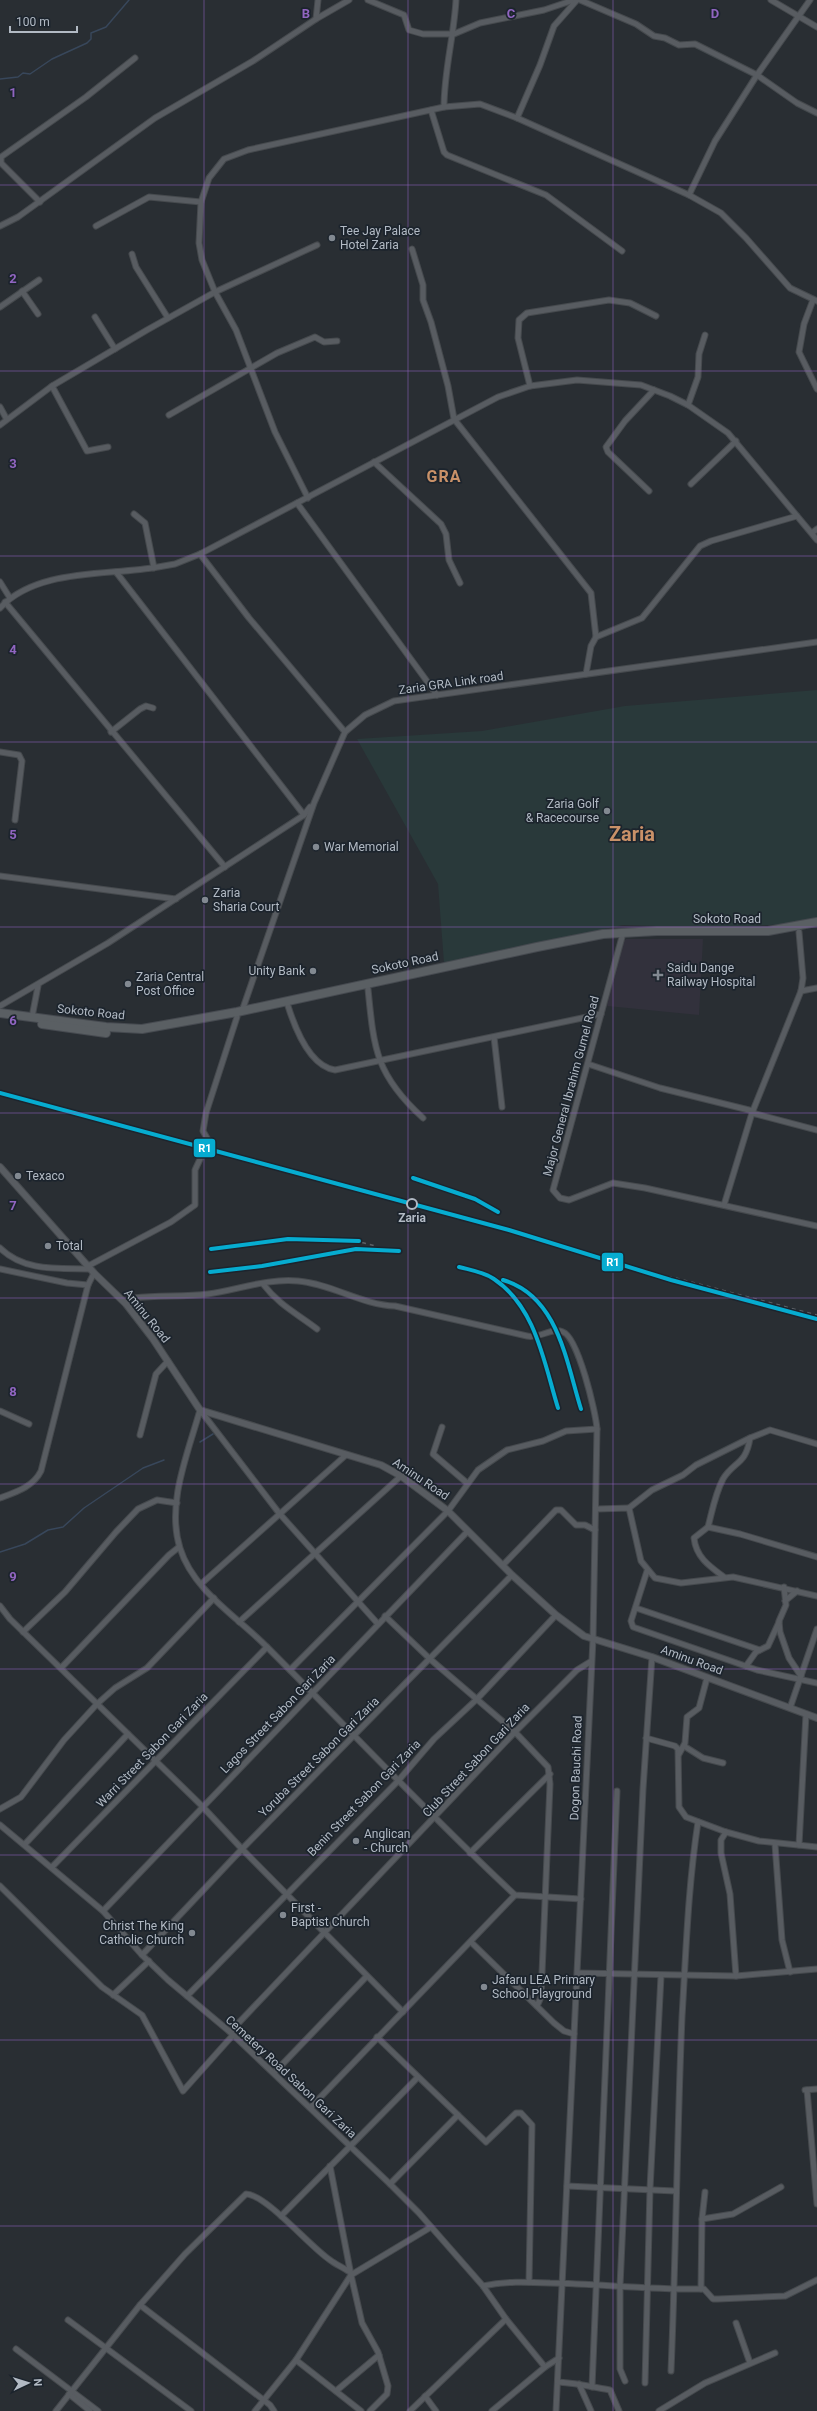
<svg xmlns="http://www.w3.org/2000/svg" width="817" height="2411" font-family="Roboto,sans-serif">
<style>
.medical{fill:#32313c}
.green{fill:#29393a}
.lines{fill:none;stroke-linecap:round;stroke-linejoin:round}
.stream{stroke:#38475b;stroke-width:1.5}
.minor-casing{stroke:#464a4e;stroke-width:7}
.tertiary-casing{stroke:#464a4e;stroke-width:8}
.primary-casing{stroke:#464a50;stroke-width:10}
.minor{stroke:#585c61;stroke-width:5}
.tertiary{stroke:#585c61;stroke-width:6}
.primary{stroke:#5a5f63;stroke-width:8}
.rail{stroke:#5c6065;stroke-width:1.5;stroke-dasharray:4 4;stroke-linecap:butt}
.rail-1-casing{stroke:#1c242d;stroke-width:7}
.rail-1{stroke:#06acd0;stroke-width:4}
.grid{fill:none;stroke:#9165c1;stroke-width:1;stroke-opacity:0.55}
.poi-dot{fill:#828991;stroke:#1c242d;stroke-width:1.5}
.stop-dot{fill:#1c242d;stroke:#b2bac4;stroke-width:2}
.labels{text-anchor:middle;stroke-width:3.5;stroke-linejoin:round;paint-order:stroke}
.poi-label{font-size:12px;fill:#b2bac4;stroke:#1c242d;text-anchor:start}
.street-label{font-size:12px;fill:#b2bac4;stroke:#1c242d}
.stop-label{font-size:12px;font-weight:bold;fill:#b2bac4;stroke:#1c242d}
.district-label{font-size:16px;font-weight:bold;letter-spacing:1px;fill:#c99168;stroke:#1c242d}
.town-label{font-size:20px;font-weight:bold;fill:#c99168;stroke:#1c242d}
.grid-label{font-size:13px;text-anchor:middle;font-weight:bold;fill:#9165c1;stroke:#1c242d;stroke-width:3.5;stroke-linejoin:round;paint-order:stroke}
.line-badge{stroke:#1c242d;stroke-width:1.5}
.badge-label{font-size:11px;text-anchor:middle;font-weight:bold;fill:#fff}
</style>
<rect width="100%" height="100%" fill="#292e33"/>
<polygon class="medical" points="626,939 703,939 699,1015 607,1006 622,943"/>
<polygon class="green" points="817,690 817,917 785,924 723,928 623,925 444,963 438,884 357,739 482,731 625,706"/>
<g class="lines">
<g class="stream">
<polyline points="0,79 18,77 23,73 30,74 52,59 87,43 91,39 91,33 106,27 129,0"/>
<polyline points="200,1442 213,1434"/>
<polyline points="0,1552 25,1544 48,1530 63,1527 84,1508 143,1468 164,1460"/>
</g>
<g class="minor-casing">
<g id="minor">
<polyline points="368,0 404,15 409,30 423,34 454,34 480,23 544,10 574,0"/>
<polyline points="580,0 636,24 654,36 665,38 679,45 695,44 757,75 797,103 817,113"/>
<polyline points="771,0 817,27"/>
<polyline points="316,19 318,0"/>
<path d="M444,107c0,-36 10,-71 12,-107"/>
<polyline points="431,110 444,152 447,155 546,195 622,251"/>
<polyline points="517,118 540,65 554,26 577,0"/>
<polyline points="689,195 715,141 757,75 810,0"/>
<polyline points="40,202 1,163 1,157 86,97 135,58"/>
<polyline points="0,226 18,217 155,118 253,61 316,19 349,0"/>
<polyline points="96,226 149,197 201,202"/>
<polyline points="412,249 423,285 423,300 431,322 448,386 454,419 591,593 596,637 591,646 586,674"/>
<polyline points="132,254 136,267 168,318"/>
<polyline points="22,291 38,314"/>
<polyline points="813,300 804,324 799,352 817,389"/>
<polyline points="0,307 39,280"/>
<polyline points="95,317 115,349"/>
<polyline points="52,386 87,451 108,447"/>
<polyline points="530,386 518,338 519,320 527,313 609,300 630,303 656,316"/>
<polyline points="688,405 698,377 699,354 705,335"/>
<polyline points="0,407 6,418"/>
<polyline points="169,415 277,353 315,337 324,342 337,341"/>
<polyline points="0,425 52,386 147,330 215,292 317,245"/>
<polyline points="374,462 441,524 446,534 449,560 460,583"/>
<polyline points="691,484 736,441"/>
<polyline points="649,491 608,452 606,447 625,421 654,390"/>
<polyline points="308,498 275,432 236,330 215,292 202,260 199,243 201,202 209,178 224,159 248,150 444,107 480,104 517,118 689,195 721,213 746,238 790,288 817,301"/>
<polyline points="297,503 437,695"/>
<polyline points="134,514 145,523 154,568"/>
<polyline points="812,533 817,529"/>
<polyline points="200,554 249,618 345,732"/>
<polyline points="116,572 304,815"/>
<polyline points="0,582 10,598"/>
<polyline points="5,602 225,867"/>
<path d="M0,608c37,-40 108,-32 158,-41l17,-3 25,-10 298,-157 32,-11 47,-6 64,5 29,11 18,9 40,28 89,107"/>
<polyline points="596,637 642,618 700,546 711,541 797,516"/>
<polyline points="111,732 140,709 146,706 153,708"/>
<polyline points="0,752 19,755 22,761 15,820"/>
<polyline points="0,876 176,899"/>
<polyline points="622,937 553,1190 560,1198 569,1200 613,1183 645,1188 817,1226"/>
<path d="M368,989c6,61 8,86 55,129"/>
<polyline points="801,991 817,988"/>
<polyline points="0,1006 108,943 304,815 310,807"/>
<path d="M288,1006c7,22 21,60 47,64l266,-56"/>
<polyline points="242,1011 314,803 345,732 365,715 394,701 817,642"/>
<polyline points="32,1017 38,986"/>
<polyline points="494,1037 502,1107"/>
<polyline points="588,1064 660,1088 753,1111"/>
<polyline points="752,1113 817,1130"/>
<polyline points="724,1205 752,1113 801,991 803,978 799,932"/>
<path d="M0,1248c24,24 59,20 90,21"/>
<polyline points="88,1266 171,1222 195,1205 195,1170 201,1157 212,1147 203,1131 206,1113 237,1017"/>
<polyline points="0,1269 67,1283 88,1285"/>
<path d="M263,1284c16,21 33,29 54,45"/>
<path d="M126,1304l8,-6c25,-3 49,-1 74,-4 29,-4 60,-16 90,-13 34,3 64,24 97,25l132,30c13,3 24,-9 36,-4 15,5 33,81 34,97"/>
<path d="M200,1410c-12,43 -34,94 -20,138 13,43 59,70 88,100 83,83 162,168 247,247l66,4"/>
<polyline points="200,1410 279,1513 378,1624"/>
<polyline points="0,1411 29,1424"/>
<polyline points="442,1427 433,1454 467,1483"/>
<polyline points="140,1435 156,1374 168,1361"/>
<path d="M0,1498c16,-6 33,-11 41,-27l47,-186 6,-12"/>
<polyline points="629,1508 652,1490 683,1475 696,1465 750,1438"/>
<polyline points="597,1509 629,1508 641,1561 655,1578 681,1583 733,1577 817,1596"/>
<path d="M708,1527c4,-15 7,-33 15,-48 11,-18 23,-14 27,-41l20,-8 47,14"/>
<polyline points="503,1565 556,1510 561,1510 576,1525 585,1525 595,1530"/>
<polyline points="647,1571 631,1621 633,1627 757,1670 817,1683"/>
<path d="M724,1577c-15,-11 -28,-20 -30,-39l14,-11 32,7 77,23"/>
<polyline points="201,1584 346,1455"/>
<polyline points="784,1587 786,1605 779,1621 780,1632 789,1658 801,1676"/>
<polyline points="785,1601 797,1591"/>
<polyline points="0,1606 10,1619 202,1806 242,1849 403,2012"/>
<polyline points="636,1608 760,1650"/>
<polyline points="385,1616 430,1659 515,1732 548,1767 550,1784 541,1997 537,2006"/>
<polyline points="239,1622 401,1476"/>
<polyline points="23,1632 65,1592 116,1532 138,1509 157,1500 177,1503"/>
<polyline points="746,1666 756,1652 768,1646 779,1622"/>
<polyline points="61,1668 169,1555 179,1547"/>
<polyline points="290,1670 448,1511 478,1470 507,1450 543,1441 566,1431 597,1429 593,1639 556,2411"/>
<polyline points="790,1708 817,1629"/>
<polyline points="646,1738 675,1746 678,1749 679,1807 686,1817 726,1832 759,1841 817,1847"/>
<polyline points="684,1746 703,1758 723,1763"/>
<polyline points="679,1754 685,1743 687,1717 699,1708 707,1678"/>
<polyline points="0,1809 21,1797 64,1740 97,1704 115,1688 147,1668 214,1598"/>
<polyline points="0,1825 103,1911 142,1955 168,1980 230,2032 390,2184 419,2213 483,2286 506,2319 545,2367"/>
<polyline points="726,1832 721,1840 721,1853 730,1894 736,1976"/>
<polyline points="25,1844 128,1734"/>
<polyline points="775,1844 782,1940 790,1972"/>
<polyline points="799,1845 806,1714"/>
<polyline points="470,1853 550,1774"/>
<polyline points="52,1867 267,1647"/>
<polyline points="0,1886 102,1987 142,2015 183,2091 233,2035"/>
<polyline points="103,1911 468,1531"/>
<polyline points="472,1943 554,2023 564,2031 574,2034"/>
<polyline points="142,1955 242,1849 512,1575"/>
<polyline points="578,1973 736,1976 817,1969"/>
<polyline points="113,1995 149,1961"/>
<polyline points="187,1996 398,1781 434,1739 477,1699 556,1615"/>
<polyline points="230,2032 515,1732 577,1670 590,1662"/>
<polyline points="377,2037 486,2142 516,2113 521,2113 532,2125 529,2282"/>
<polyline points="274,2073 366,1977"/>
<polyline points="805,2090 817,2089"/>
<polyline points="807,2090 817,2204"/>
<polyline points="311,2107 515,1895"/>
<polyline points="390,2184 458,2115"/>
<polyline points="567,2186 675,2191"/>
<path d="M281,2216c45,-46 92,-92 137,-139"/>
<polyline points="702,2219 705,2192"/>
<path d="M483,2286c22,-5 44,-4 67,-3 51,1 102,7 154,6l9,10h5l67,-3 32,-16"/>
<polyline points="701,2289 702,2219 733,2214 781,2187"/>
<polyline points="140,2305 270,2405 274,2411"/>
<polyline points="68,2320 191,2411"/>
<polyline points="736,2323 750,2363"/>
<polyline points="16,2349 98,2411"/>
<polyline points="296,2360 361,2411"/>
<path d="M671,2371c5,-118 6,-236 11,-354 4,-65 6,-130 16,-195"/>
<polyline points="625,2381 620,2369 620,2286 643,1789 652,1657"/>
<path d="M558,2382c18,1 35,5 52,8l9,21"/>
<polyline points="645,2383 650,2189 661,1976"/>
<polyline points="579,2384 591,2411"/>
<polyline points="592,2387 617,1791"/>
<polyline points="336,2391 379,2355"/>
<polyline points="69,2394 90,2411"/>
<polyline points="425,2396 436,2411"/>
<path d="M56,2411l84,-106 45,-51 61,-60c21,1 64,53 84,66 5,4 12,7 18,11"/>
<polyline points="255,2411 296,2360 351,2275 330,2166"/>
<polyline points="370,2411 387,2394 388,2386 378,2352 362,2323 351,2275 431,2227"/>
<polyline points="410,2411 506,2319"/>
<polyline points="492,2411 545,2367 559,2358"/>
<polyline points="659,2411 705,2383 775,2353"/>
</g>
</g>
<g class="tertiary-casing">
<polyline id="tertiary" points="0,1167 94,1273 126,1304 153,1339 200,1410 381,1465 401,1476 448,1511 512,1575 556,1615 584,1636 652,1657 817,1718"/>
</g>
<g class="primary-casing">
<g id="primary">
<polyline points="0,1013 106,1027 142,1029 237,1012 537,947 603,934 657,931 768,931 817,922"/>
<polyline points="42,1024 106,1033"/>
</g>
</g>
<use href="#minor" class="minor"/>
<use href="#tertiary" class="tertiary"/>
<use href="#primary" class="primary"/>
<g class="rail">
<polyline points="413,1178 475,1199 498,1212"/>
<path d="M211,1249c53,-7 113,-19 164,-3"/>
<path d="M459,1267c11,3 25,5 35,12 42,28 50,84 64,129"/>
<polyline points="210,1272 262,1266 356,1249 399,1251"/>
<polyline points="652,1274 676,1278 817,1315"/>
<path d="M494,1277c65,19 69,75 87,132"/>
</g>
<g class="rail-1-casing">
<g id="rail-1">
<polyline points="0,1093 509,1230 671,1280 817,1319"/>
<polyline points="413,1178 475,1199 498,1212"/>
<polyline points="211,1249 288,1239 359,1241"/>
<path d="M459,1267c11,3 25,5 35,12 42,28 50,84 64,129"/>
<polyline points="210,1272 262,1266 356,1249 399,1251"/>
<path d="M503,1280c55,16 63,81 78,129"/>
</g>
</g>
<use href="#rail-1" class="rail-1"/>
</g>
<path class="grid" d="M204,0v2411M408,0v2411M613,0v2411M0,185h817M0,371h817M0,556h817M0,742h817M0,927h817M0,1113h817M0,1298h817M0,1484h817M0,1669h817M0,1855h817M0,2040h817M0,2226h817"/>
<g class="poi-dot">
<circle cx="332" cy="238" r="4"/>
<circle cx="607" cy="811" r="4"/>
<circle cx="316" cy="847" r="4"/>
<circle cx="205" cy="900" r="4"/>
<circle cx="313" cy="971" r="4"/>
<path d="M656 969h4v4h4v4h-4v4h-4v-4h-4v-4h4z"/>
<circle cx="128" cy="984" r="4"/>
<circle cx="18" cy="1176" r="4"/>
<circle cx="48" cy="1246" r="4"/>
<circle cx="356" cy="1841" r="4"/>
<circle cx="283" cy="1915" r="4"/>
<circle cx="192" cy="1933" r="4"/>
<circle cx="484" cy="1987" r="4"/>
</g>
<circle class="stop-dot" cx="412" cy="1204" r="5"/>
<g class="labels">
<g class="poi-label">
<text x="340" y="235">Tee Jay Palace<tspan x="340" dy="14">Hotel Zaria</tspan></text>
<text x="599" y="808" text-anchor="end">Zaria Golf<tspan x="599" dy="14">&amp; Racecourse</tspan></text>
<text x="324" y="851">War Memorial</text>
<text x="213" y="897">Zaria<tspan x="213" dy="14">Sharia Court</tspan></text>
<text x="667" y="972">Saidu Dange<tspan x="667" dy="14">Railway Hospital</tspan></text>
<text x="305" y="975" text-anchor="end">Unity Bank</text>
<text x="136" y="981">Zaria Central<tspan x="136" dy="14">Post Office</tspan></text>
<text x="26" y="1180">Texaco</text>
<text x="56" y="1250">Total</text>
<text x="364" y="1838">Anglican<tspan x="364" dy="14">- Church</tspan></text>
<text x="291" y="1912">First -<tspan x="291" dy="14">Baptist Church</tspan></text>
<text x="184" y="1930" text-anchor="end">Christ The King<tspan x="184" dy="14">Catholic Church</tspan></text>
<text x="492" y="1984">Jafaru LEA Primary<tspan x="492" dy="14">School Playground</tspan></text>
</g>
<g class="street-label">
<text transform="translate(451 683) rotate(-8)" y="4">Zaria GRA Link road</text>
<text x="727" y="923">Sokoto Road</text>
<text transform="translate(405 963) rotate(-12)" y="4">Sokoto Road</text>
<text transform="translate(91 1012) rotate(6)" y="4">Sokoto Road</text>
<text transform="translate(571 1086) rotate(-75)" y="4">Major General Ibrahim Gumel Road</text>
<text transform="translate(147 1316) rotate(51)" y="4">Aminu Road</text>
<text transform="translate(421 1479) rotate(34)" y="4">Aminu Road</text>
<text transform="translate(692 1660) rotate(20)" y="4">Aminu Road</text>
<text transform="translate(278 1714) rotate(-46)" y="4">Lagos Street Sabon Gari Zaria</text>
<text transform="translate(152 1750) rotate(-46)" y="4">Warri Street Sabon Gari Zaria</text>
<text transform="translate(319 1757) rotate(-45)" y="4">Yoruba Street Sabon Gari Zaria</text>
<text transform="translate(476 1760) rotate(-47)" y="4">Club Street Sabon Gari Zaria</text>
<text transform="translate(576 1768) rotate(-88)" y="4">Dogon Bauchi Road</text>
<text transform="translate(364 1798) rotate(-46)" y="4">Benin Street Sabon Gari Zaria</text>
<text transform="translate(291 2077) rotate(43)" y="4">Cemetery Road Sabon Gari Zaria</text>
</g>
<g class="stop-label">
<text x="412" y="1222">Zaria</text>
</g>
<g class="district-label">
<text x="444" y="482">GRA</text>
</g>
<g class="town-label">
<text x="632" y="841">Zaria</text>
</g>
</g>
<g class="grid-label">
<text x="306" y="18">B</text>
<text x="511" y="18">C</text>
<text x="715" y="18">D</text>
<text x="13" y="97">1</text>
<text x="13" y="283">2</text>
<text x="13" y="468">3</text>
<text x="13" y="654">4</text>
<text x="13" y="839">5</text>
<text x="13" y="1025">6</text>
<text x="13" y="1210">7</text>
<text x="13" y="1396">8</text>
<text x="13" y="1581">9</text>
</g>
<g class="line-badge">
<rect x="193" y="1138" width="23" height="20" rx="4" fill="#06acd0"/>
<rect x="601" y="1252" width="23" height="20" rx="4" fill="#06acd0"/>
</g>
<g class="badge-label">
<text x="205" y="1152">R1</text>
<text x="613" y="1266">R1</text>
</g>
<g transform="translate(28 2383) rotate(86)" stroke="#1c242d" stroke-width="3" paint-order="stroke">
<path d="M0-3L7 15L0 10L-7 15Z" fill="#b2bac4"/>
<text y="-6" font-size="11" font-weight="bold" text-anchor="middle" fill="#b2bac4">N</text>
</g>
<path d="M10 26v6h67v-6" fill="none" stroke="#b2bac4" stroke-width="2"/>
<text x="16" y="26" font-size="12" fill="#b2bac4" stroke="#1c242d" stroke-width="3" paint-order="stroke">100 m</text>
</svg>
